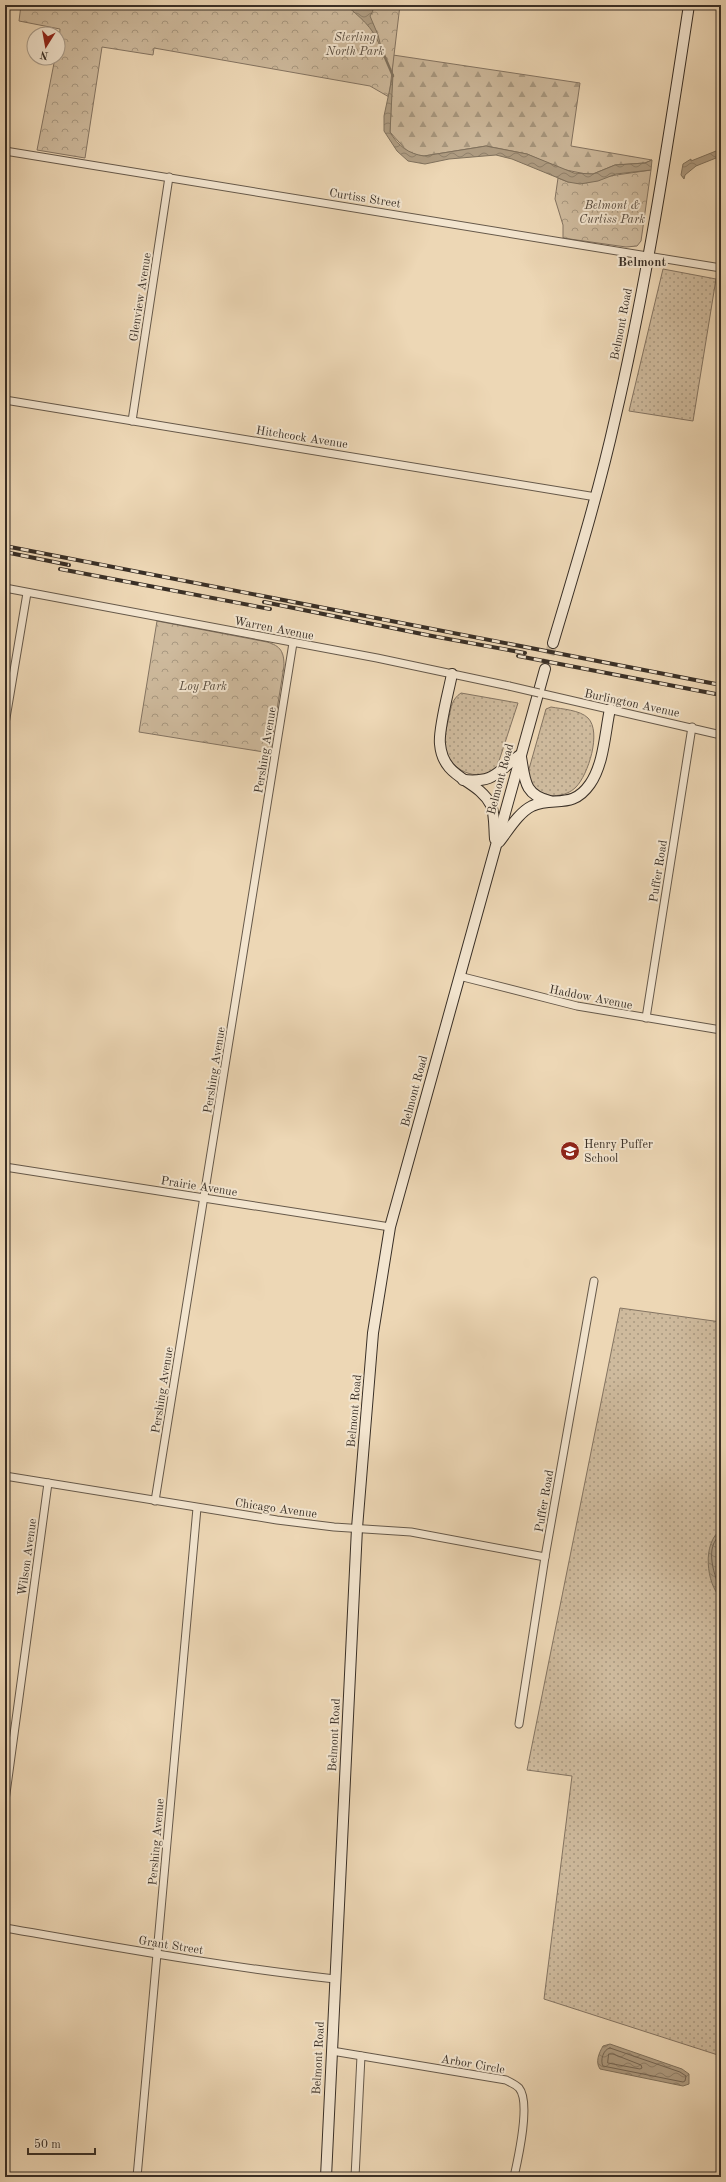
<svg xmlns="http://www.w3.org/2000/svg" width="726" height="2182" font-family="'Old Standard TT',serif">
<style>
.grass{fill:url(#grass-dots);stroke:#847462}
.forest{fill:url(#forest-firs);stroke:#847462}
.park{fill:url(#park-crowns);stroke:#847462}
.water{fill:url(#water-waves);stroke:#80725e}
.lines{fill:none;stroke-linecap:round;stroke-linejoin:round}
.shore{stroke:#746655;stroke-width:1}
.stream{stroke:#80725e;stroke-width:2.5}
.secondary-tunnel{stroke:#c9b598;stroke-width:10;stroke-dasharray:10 5;stroke-linecap:butt}
.minor-casing{stroke:#66594a;stroke-width:9}
.secondary-casing{stroke:#392f26;stroke-width:12}
.minor{stroke:#f3e5cf;stroke-width:7}
.secondary{stroke:#f3e5cf;stroke-width:10}
.rail-casing{stroke:#392f26;stroke-width:4}
.rail{stroke:#f3e5cf;stroke-width:2.5;stroke-dasharray:8;stroke-linecap:butt}
.minor-bridge-casing{stroke:#66594a;stroke-width:9;stroke-linecap:butt}
.minor-bridge{stroke:#f3e5cf;stroke-width:7}
.labels{text-anchor:middle;stroke-width:4;stroke-linejoin:round;paint-order:stroke}
.park-label{font-size:12px;font-style:italic;fill:#574b3e;stroke:#f3e5cf}
.street-label{font-size:12px;fill:#392f26;stroke:#f3e5cf}
.poi-label{font-size:12px;fill:#392f26;stroke:#f3e5cf;text-anchor:start}
.neighbourhood-label{font-size:13px;font-weight:bold;fill:#392f26;stroke:#f3e5cf}
</style>
<defs>
<pattern id="grass-dots" width="8" height="8" patternUnits="userSpaceOnUse"><rect width="8" height="8" fill="#ceba9d"/><path d="M2 2h.1M6 6h.1" fill="none" stroke="#a89880" stroke-width="1.8" stroke-linecap="round"/></pattern>
<pattern id="forest-firs" width="22" height="20" patternUnits="userSpaceOnUse"><rect width="22" height="20" fill="#ceba9d"/><path d="M5 1l3.5 6h-7zM16 11l3.5 6h-7z" fill="#a89880"/></pattern>
<pattern id="park-crowns" width="20" height="18" patternUnits="userSpaceOnUse"><rect width="20" height="18" fill="#ceba9d"/><path d="M2 6a3 3 0 1 1 6 0M12 15a3 3 0 1 1 6 0" fill="none" stroke="#a89880"/></pattern>
<pattern id="water-waves" width="16" height="10" patternUnits="userSpaceOnUse"><rect width="16" height="10" fill="#b09e84"/><path d="M0 5q4-4 8 0t8 0" fill="none" stroke="#90816c"/></pattern>
</defs>
<rect width="100%" height="100%" fill="#edd7b5"/>
<filter id="stains"><feTurbulence type="fractalNoise" baseFrequency=".005" numOctaves="4"/><feColorMatrix values="0 0 0 0 .2 0 0 0 0 .09 0 0 0 0 .02 0 0 0 .5 -.17"/></filter>
<radialGradient id="worn" r=".72"><stop offset=".6" stop-color="#630" stop-opacity="0"/><stop offset="1" stop-color="#630" stop-opacity=".3"/></radialGradient>
<g class="grass">
<polygon points="663,269 716,279 693,421 629,411"/>
<path d="M461,693l57,10 -22,67c-19,12 -46,1 -51,-22 -2,-10 2,-21 4,-31 2,-10 3,-18 12,-24z"/>
<path d="M551,707c11,2 29,3 37,11 14,14 0,57 -12,69 -11,11 -27,10 -40,5l-8,-13 1,-10 17,-60z"/>
<polygon points="620,1308 721,1322 721,2056 544,1999 572,1776 527,1770"/>
</g>
<polygon class="forest" points="393,55 580,83 571,146 652,160 645,163 615,165 593,174 586,174 561,169 527,154 486,146 424,156 417,155 407,151 390,132"/>
<g class="park">
<polygon points="21,5 400,5 389,97 370,86 154,48 153,55 102,47 85,158 37,150 55,58 58,58 60,29 19,21"/>
<polygon points="651,170 641,241 637,246 626,247 563,238 563,225 555,199 558,178 568,182"/>
<path d="M157,621l110,21c14,4 17,10 17,24l-14,87 -131,-21z"/>
</g>
<g class="water">
<path d="M346,5h24l3,6 -3,5 8,19 4,16c-9,-24 -18,-30 -36,-46z"/>
<path d="M393,74l-3,58c8,14 19,22 34,24l62,-10 41,8 47,19 19,1 22,-9 30,-2 7,-3 -1,10 -35,4 -18,7 -18,3 -12,-2 -56,-23 -16,-4 -47,4 -24,5 -17,-3 -11,-10 -13,-20v-15z"/>
<polygon points="721,149 721,156 696,166 685,175 684,179 681,175 683,164 691,159 691,161"/>
<path d="M721,1530v68c-15,-14 -19,-56 0,-68z"/>
<path d="M610,2044l72,25 7,5v10l-6,2 -83,-17c-5,-7 -1,-16 3,-23z"/>
</g>
<g class="lines">
<g class="shore">
<path d="M721,1535c-18,11 -6,42 0,57"/>
<path d="M610,2048l70,24 6,4 -1,5 -2,1 -80,-16c-3,-5 0,-17 7,-18z"/>
<polygon points="609,2054 613,2054 641,2065 642,2068 640,2069 608,2063"/>
</g>
<polyline class="stream" points="381,48 393,76"/>
<polyline class="secondary-tunnel" points="545,669 553,643"/>
<g class="minor-casing">
<g id="minor">
<polyline points="5,151 721,268"/>
<polyline points="5,400 596,497"/>
<polyline points="132,421 169,177"/>
<polyline points="5,588 377,658 509,686"/>
<polyline points="539,693 721,735"/>
<polyline points="5,724 27,593"/>
<polyline points="459,976 577,1006 721,1030"/>
<polyline points="646,1018 692,727"/>
<polyline points="5,1167 390,1227"/>
<polyline points="5,1476 277,1520 334,1527 411,1532 545,1557"/>
<polyline points="155,1501 293,643"/>
<polyline points="519,1724 545,1557 594,1281"/>
<polyline points="5,1801 48,1483"/>
<path d="M5,1928c110,19 219,39 330,51"/>
<path d="M332,2051l174,29c4,2 10,5 13,8 12,14 -1,71 -5,89"/>
<polyline points="137,2177 197,1508"/>
<polyline points="355,2177 361,2056"/>
</g>
</g>
<g class="secondary-casing">
<g id="secondary">
<path d="M553,643c22,-74 45,-148 62,-224 32,-137 53,-276 74,-414"/>
<path d="M452,674c-3,16 -14,56 -12,70 3,36 37,34 51,61 4,10 3,23 4,34"/>
<path d="M521,757c4,23 3,38 29,44"/>
<path d="M463,780c33,3 33,-8 57,-25"/>
<path d="M499,842c9,-11 19,-29 33,-36 22,-10 40,4 58,-22 14,-20 15,-52 20,-75"/>
<polyline points="326,2177 357,1528 373,1333 390,1227 545,669"/>
</g>
</g>
<use href="#minor" class="minor"/>
<use href="#secondary" class="secondary"/>
<g class="rail-casing">
<g id="rail">
<polyline points="5,546 721,685"/>
<polyline points="5,552 69,565"/>
<polyline points="60,569 270,609"/>
<polyline points="264,602 432,636 525,653"/>
<polyline points="518,656 721,695"/>
</g>
</g>
<use href="#rail" class="rail"/>
<g class="minor-bridge-casing">
<polyline id="minor-bridge" points="509,686 539,693"/>
</g>
<use href="#minor-bridge" class="minor-bridge"/>
</g>
<defs>
<g id="school-disc" transform="scale(1)"><circle r="9.5" fill="#8f2418" stroke="#f3e5cf"/><path d="M0-5L7-2L0 1L-7-2ZM-4 1L0 2.5L4 1V4Q0 6-4 4Z" fill="#fff"/></g>
</defs>
<g fill-rule="evenodd">
<use href="#school-disc" x="570" y="1151"/>
</g>
<g class="labels">
<g class="park-label">
<text x="355" y="41">Sterling<tspan x="355" dy="14">North Park</tspan></text>
<text x="612" y="209">Belmont &amp;<tspan x="612" dy="14">Curtiss Park</tspan></text>
<text x="203" y="690">Loy Park</text>
</g>
<g class="street-label">
<text transform="translate(365 198) rotate(9)" y="4">Curtiss Street</text>
<text transform="translate(140 297) rotate(-81)" y="4">Glenview Avenue</text>
<text transform="translate(621 324) rotate(-79)" y="4">Belmont Road</text>
<text transform="translate(302 437) rotate(9)" y="4">Hitchcock Avenue</text>
<text transform="translate(274 628) rotate(11)" y="4">Warren Avenue</text>
<text transform="translate(632 703) rotate(12)" y="4">Burlington Avenue</text>
<text transform="translate(265 750) rotate(-81)" y="4">Pershing Avenue</text>
<text transform="translate(500 779) rotate(-75)" y="4">Belmont Road</text>
<text transform="translate(658 871) rotate(-81)" y="4">Puffer Road</text>
<text transform="translate(591 997) rotate(11)" y="4">Haddow Avenue</text>
<text transform="translate(214 1070) rotate(-81)" y="4">Pershing Avenue</text>
<text transform="translate(414 1091) rotate(-75)" y="4">Belmont Road</text>
<text transform="translate(199 1186) rotate(9)" y="4">Prairie Avenue</text>
<text transform="translate(162 1390) rotate(-81)" y="4">Pershing Avenue</text>
<text transform="translate(354 1411) rotate(-85)" y="4">Belmont Road</text>
<text transform="translate(544 1501) rotate(-80)" y="4">Puffer Road</text>
<text transform="translate(276 1508) rotate(8)" y="4">Chicago Avenue</text>
<text transform="translate(27 1557) rotate(-82)" y="4">Wilson Avenue</text>
<text transform="translate(334 1735) rotate(-87)" y="4">Belmont Road</text>
<text transform="translate(156 1842) rotate(-85)" y="4">Pershing Avenue</text>
<text transform="translate(171 1945) rotate(9)" y="4">Grant Street</text>
<text transform="translate(318 2058) rotate(-87)" y="4">Belmont Road</text>
<text transform="translate(473 2064) rotate(10)" y="4">Arbor Circle</text>
</g>
<g class="poi-label">
<text x="584" y="1148">Henry Puffer<tspan x="584" dy="14">School</tspan></text>
</g>
<g class="neighbourhood-label">
<text x="642" y="266">Belmont</text>
</g>
</g>
<rect width="726" height="2182" fill="none" stroke="#edd7b5" stroke-width="20"/>
<rect x="6" y="6" width="714" height="2170" fill="none" stroke="#392f26" stroke-width="2"/>
<rect x="10" y="10" width="706" height="2162" fill="none" stroke="#392f26"/>
<g transform="translate(46 46) rotate(191)"><circle r="19" fill="#f3e5cf" stroke="#a99c8b"/>
<path d="M0-3L7 15L0 10L-7 15Z" fill="#8f2418"/>
<text y="-6" font-size="11" font-weight="bold" text-anchor="middle" fill="#392f26">N</text>
</g>
<path d="M28 2148v6h67v-6" fill="none" stroke="#392f26" stroke-width="2"/>
<text x="34" y="2148" font-size="12" fill="#392f26" stroke="#f3e5cf" stroke-width="3" paint-order="stroke">50 m</text>
<rect width="100%" height="100%" filter="url(#stains)"/>
<rect width="100%" height="100%" fill="url(#worn)"/>
</svg>
